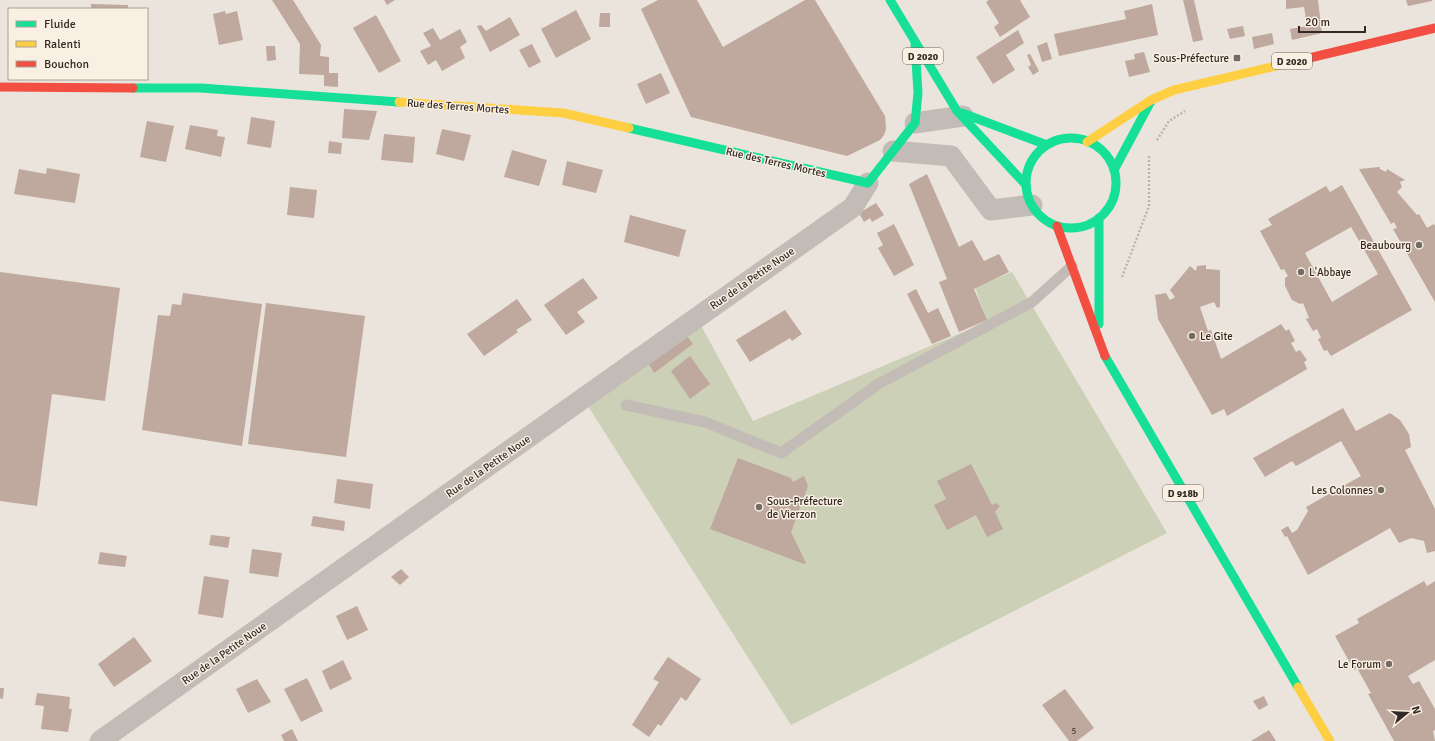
<svg xmlns="http://www.w3.org/2000/svg" width="1435" height="741" font-family="Signika,sans-serif">
<style>
.green{fill:#cbd0b6}
.building{fill:#bfa89d;fill-rule:evenodd}
.lines{fill:none;stroke-linecap:round;stroke-linejoin:round}
.path{stroke:#bcb5af;stroke-width:2.5;stroke-dasharray:2 2;stroke-linecap:butt}
.lane{stroke:#c3bcb6;stroke-width:11}
.street{stroke:#c3bcb6;stroke-width:21}
.fast{stroke:#16e098;stroke-width:9}
.slow{stroke:#ffcf43;stroke-width:9}
.jam{stroke:#f24e42;stroke-width:9}
.poi-dot{fill:#746b65;stroke:#f9efe2;stroke-width:1.5}
.labels{text-anchor:middle;stroke-width:3;stroke-linejoin:round;paint-order:stroke}
.number-label{font-size:9px;fill:#574a43}
.shield{fill:#f9efe2;stroke:#6f655e;stroke-width:1}
.shield-label{font-size:10px;font-weight:bold;fill:#342a25}
.poi-label{font-size:11px;fill:#342a25;stroke:#f9efe2;text-anchor:end}
.street-label{font-size:11px;fill:#342a25;stroke:#f9efe2}
</style>
<rect width="100%" height="100%" fill="#ebe4dc"/>
<polygon class="green" points="1012,272 1167,533 791,725 586,403 698,320 753,421 987,322 975,287"/>
<g class="building">
<polygon points="272,0 293,0 321,45 320,56 329,57 329,73 338,73 338,87 324,86 324,75 299,74 300,44"/>
<polygon points="384,0 395,0 387,5"/>
<polygon points="658,0 697,0 723,47 805,0 815,0 885,116 886,129 884,135 880,140 847,156 691,117 641,9"/>
<polygon points="989,0 1020,0 1030,17 1000,37 994,27 999,23 986,2"/>
<polygon points="1183,0 1194,0 1203,40 1193,42"/>
<polygon points="1286,0 1318,0 1322,33 1292,40 1290,29 1307,26 1304,7 1286,9"/>
<polygon points="1406,0 1432,0 1432,1 1408,6"/>
<polygon points="91,4 128,5 128,9 91,9"/>
<polygon points="1152,4 1158,35 1059,56 1054,34 1126,19 1124,11"/>
<polygon points="576,10 591,39 556,58 541,29"/>
<polygon points="225,11 226,14 237,11 243,40 219,45 213,14"/>
<polygon points="600,13 610,13 610,27 599,27"/>
<polygon points="376,15 401,61 379,73 353,28"/>
<polygon points="510,17 520,35 490,52 477,26 481,25 486,31"/>
<polygon points="1243,26 1245,36 1230,39 1227,29"/>
<polygon points="433,28 440,40 460,29 467,42 460,47 465,58 442,71 436,60 428,65 420,51 431,46 423,33"/>
<polygon points="1018,30 1024,43 1006,55 1015,70 993,84 976,57"/>
<polygon points="1272,33 1274,44 1254,49 1252,37"/>
<polygon points="1047,42 1052,59 1042,62 1037,46"/>
<polygon points="532,44 541,62 529,68 519,50"/>
<polygon points="266,46 275,46 276,60 267,61"/>
<polygon points="1144,52 1150,72 1129,77 1125,61 1135,59 1134,54"/>
<polygon points="1030,54 1039,71 1033,75 1028,67 1031,65 1027,55"/>
<polygon points="661,73 670,93 646,104 637,84"/>
<polygon points="344,109 377,111 369,140 342,138"/>
<polygon points="251,117 275,121 271,148 247,144"/>
<polygon points="147,121 174,126 166,162 140,157"/>
<polygon points="190,125 218,130 217,136 225,137 221,157 185,149"/>
<polygon points="442,129 471,135 464,161 436,154"/>
<polygon points="384,134 415,137 413,163 381,160"/>
<polygon points="329,141 342,143 341,154 328,153"/>
<polygon points="512,150 547,160 539,186 504,177"/>
<polygon points="567,161 603,170 596,193 562,185"/>
<polygon points="1380,167 1380,169 1386,172 1387,169 1405,180 1400,182 1402,187 1397,192 1417,215 1419,214 1427,228 1434,224 1435,226 1435,302 1393,229 1397,228 1394,222 1391,224 1359,169"/>
<polygon points="47,168 80,174 75,203 14,194 19,169 46,174"/>
<polygon points="927,174 959,247 972,240 984,261 999,254 1009,272 974,289 987,320 959,332 939,282 947,279 909,184"/>
<path d="M1342,185l70,125 -81,46 -4,-6 -3,1 -6,-12 3,-1 -4,-9 -4,2 -7,-12 3,-1 -6,-15 -3,1 -8,-4 -7,-14v-8l3,-2 -4,-7 -3,1 -21,-39 12,-6 -4,-6 58,-33 4,6zM1351,227l27,47 -46,28 -27,-49z"/>
<polygon points="290,187 317,190 314,218 287,215"/>
<polygon points="876,203 884,215 872,222 870,218 864,222 859,213"/>
<polygon points="630,215 686,230 679,257 624,242"/>
<polygon points="894,224 914,265 894,276 878,248 883,245 877,233"/>
<polygon points="1206,265 1206,269 1220,270 1220,307 1217,308 1214,302 1200,307 1208,331 1211,330 1221,359 1281,324 1286,331 1289,329 1295,341 1291,343 1296,352 1300,350 1307,360 1304,362 1307,369 1227,416 1224,409 1212,415 1158,319 1155,295 1166,293 1170,300 1175,297 1170,290 1190,266 1196,271 1197,266"/>
<polygon points="0,272 120,288 105,401 52,394 37,506 0,501"/>
<polygon points="583,278 598,298 577,312 585,322 566,335 544,305"/>
<polygon points="916,289 928,313 938,308 951,336 932,344 907,294"/>
<polygon points="183,293 262,304 242,446 142,430 158,315 170,316 172,304 181,305"/>
<polygon points="517,299 532,320 516,330 518,332 484,356 467,334"/>
<polygon points="266,303 365,316 346,457 248,444"/>
<polygon points="785,310 802,334 792,341 790,338 750,362 736,340"/>
<polygon points="684,332 693,344 654,373 646,359"/>
<polygon points="690,356 710,384 690,399 671,371"/>
<polygon points="1343,408 1356,431 1390,413 1400,420 1409,434 1411,447 1405,450 1435,509 1435,551 1427,553 1424,541 1411,538 1399,543 1390,528 1308,575 1287,536 1285,537 1281,530 1288,526 1292,533 1297,530 1308,511 1306,507 1361,476 1341,441 1296,466 1292,461 1265,477 1253,458"/>
<polygon points="738,458 791,478 793,482 804,476 808,486 791,532 806,563 804,564 710,529"/>
<polygon points="971,464 992,505 996,503 1000,506 995,512 1003,529 987,537 976,515 947,530 934,505 946,499 937,481"/>
<polygon points="337,479 373,484 370,509 334,503"/>
<polygon points="313,516 345,521 344,531 311,526"/>
<polygon points="211,535 230,537 228,548 209,545"/>
<polygon points="252,549 282,553 278,577 249,573"/>
<polygon points="100,552 127,556 125,567 98,564"/>
<polygon points="401,569 409,577 400,585 391,577"/>
<polygon points="204,576 229,580 223,618 198,614"/>
<polygon points="1424,581 1427,586 1435,581 1435,660 1408,676 1413,684 1419,681 1435,709 1435,730 1433,731 1435,741 1394,741 1368,694 1371,693 1357,668 1354,670 1335,636 1359,623 1357,619"/>
<polygon points="357,606 368,630 347,640 336,616"/>
<polygon points="134,637 152,661 114,687 98,664"/>
<polygon points="668,657 701,679 686,701 681,697 661,726 658,724 649,737 632,725 659,682 653,679"/>
<polygon points="343,660 352,679 330,690 322,671"/>
<polygon points="307,678 323,711 301,722 284,689"/>
<polygon points="257,679 271,702 248,713 236,689"/>
<polygon points="0,688 4,688 3,699 0,698"/>
<polygon points="1065,689 1094,728 1077,741 1069,741 1042,705"/>
<polygon points="37,693 70,697 69,709 72,709 68,732 41,729 44,706 35,705"/>
<polygon points="1264,696 1268,705 1259,710 1253,701"/>
<polygon points="292,729 298,741 284,741 281,735"/>
<polygon points="1269,730 1276,741 1251,741"/>
</g>
<g class="lines">
<g class="path">
<polyline points="1157,140 1169,121 1185,111"/>
<polyline points="1122,277 1149,206 1149,155"/>
</g>
<polyline class="lane" points="626,405 705,422 781,453 880,383 1032,302 1072,266"/>
<g class="street">
<polyline points="915,123 963,116"/>
<polyline points="893,151 951,156 991,210 1032,205"/>
<polyline points="100,741 853,207 868,183"/>
</g>
<g class="fast">
<polyline points="890,0 957,111 1026,185"/>
<polyline points="133,88 201,88 399,102"/>
<polyline points="962,113 1047,145"/>
<polyline points="629,128 868,183 915,123 918,93 915,44"/>
<circle cx="1071" cy="183" r="45"/>
<polyline points="1114,170 1151,101"/>
<polyline points="1099,218 1099,324"/>
<polyline points="1105,356 1298,687"/>
</g>
<g class="slow">
<polyline points="399,102 563,113 629,128"/>
<polyline points="1087,142 1151,100 1174,90 1284,64"/>
<polyline points="1298,687 1330,741"/>
</g>
<g class="jam">
<polyline points="1284,64 1435,28"/>
<polyline points="0,87 133,88"/>
<polyline points="1057,226 1105,356"/>
</g>
</g>
<g class="poi-dot">
<rect x="1233" y="54" width="8" height="8" rx="2"/>
<circle cx="1419" cy="245" r="4"/>
<circle cx="1301" cy="272" r="4"/>
<circle cx="1192" cy="336" r="4"/>
<circle cx="1381" cy="490" r="4"/>
<circle cx="759" cy="507" r="4"/>
<circle cx="1389" cy="664" r="4"/>
</g>
<g class="labels">
<g class="number-label">
<text x="1074" y="734">5</text>
</g>
<g class="shield">
<rect x="903" y="48" width="40" height="16" rx="3"/>
<rect x="1272" y="53" width="40" height="16" rx="3"/>
<rect x="1163" y="485" width="40" height="16" rx="3"/>
</g>
<g class="shield-label">
<text x="923" y="60">D 2020</text>
<text x="1292" y="65">D 2020</text>
<text x="1183" y="497">D 918b</text>
</g>
<g class="poi-label">
<text x="1229" y="62">Sous-Préfecture</text>
<text x="1411" y="249">Beaubourg</text>
<text x="1309" y="276" text-anchor="start">L'Abbaye</text>
<text x="1200" y="340" text-anchor="start">Le Gite</text>
<text x="1373" y="494">Les Colonnes</text>
<text x="767" y="505" text-anchor="start">Sous-Préfecture<tspan x="767" dy="13">de Vierzon</tspan></text>
<text x="1381" y="668">Le Forum</text>
</g>
<g class="street-label">
<text transform="translate(458 106) rotate(4)" y="4">Rue des Terres Mortes</text>
<text transform="translate(776 162) rotate(13)" y="4">Rue des Terres Mortes</text>
<text transform="translate(752 278) rotate(-35)" y="4">Rue de la Petite Noue</text>
<text transform="translate(488 466) rotate(-35)" y="4">Rue de la Petite Noue</text>
<text transform="translate(224 653) rotate(-35)" y="4">Rue de la Petite Noue</text>
</g>
</g>
<rect x="8" y="8" width="140" height="72" fill="#f9efe2" stroke="#aaa096"/>
<rect x="16" y="21" width="20" height="6" fill="#16e098" stroke="#aaa096"/>
<text x="44" y="28" font-size="12" fill="#342a25">Fluide</text>
<rect x="16" y="41" width="20" height="6" fill="#ffcf43" stroke="#aaa096"/>
<text x="44" y="48" font-size="12" fill="#342a25">Ralenti</text>
<rect x="16" y="61" width="20" height="6" fill="#f24e42" stroke="#aaa096"/>
<text x="44" y="68" font-size="12" fill="#342a25">Bouchon</text>
<g transform="translate(1407 713) rotate(72)" stroke="#f9efe2" stroke-width="3" paint-order="stroke">
<path d="M0-3L7 15L0 10L-7 15Z" fill="#342a25"/>
<text y="-6" font-size="11" font-weight="bold" text-anchor="middle" fill="#342a25">N</text>
</g>
<path d="M1299 26v6h66v-6" fill="none" stroke="#342a25" stroke-width="2"/>
<text x="1305" y="26" font-size="12" fill="#342a25" stroke="#f9efe2" stroke-width="3" paint-order="stroke">20 m</text>
</svg>
